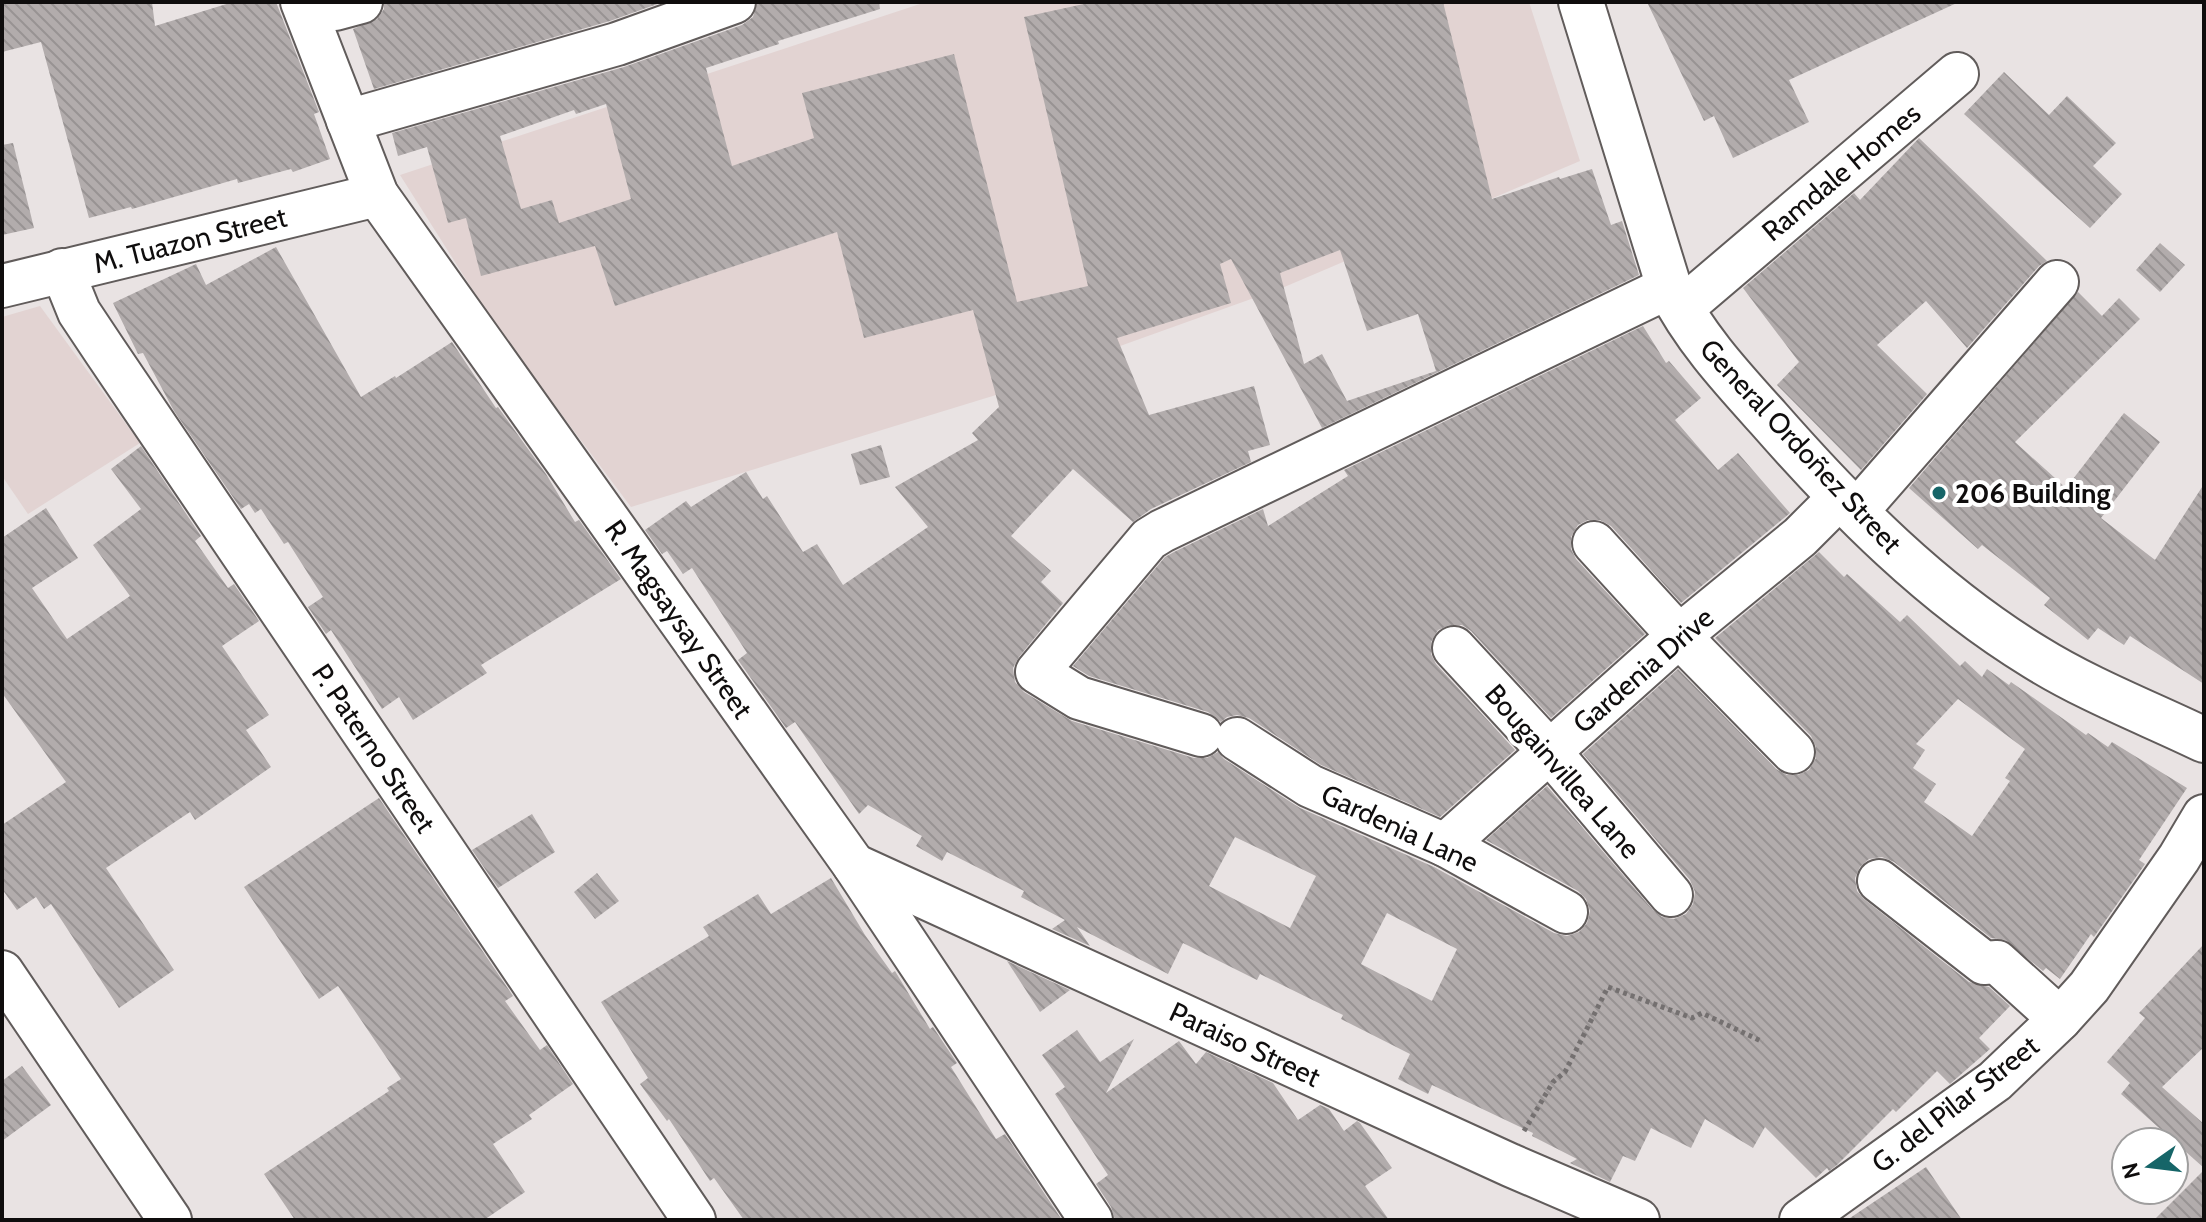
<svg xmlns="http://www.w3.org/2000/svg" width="2206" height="1222" font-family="Cabin,sans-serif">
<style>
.built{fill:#e2d3d2}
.building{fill:url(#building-back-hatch);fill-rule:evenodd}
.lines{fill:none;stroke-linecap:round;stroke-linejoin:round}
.minor-casing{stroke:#615c5b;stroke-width:46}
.major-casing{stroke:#615c5b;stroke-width:48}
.path{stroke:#747070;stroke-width:5;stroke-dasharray:4 4;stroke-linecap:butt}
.minor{stroke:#fff;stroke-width:42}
.major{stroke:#fff;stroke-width:44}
.poi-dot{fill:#166568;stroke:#fff;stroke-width:3}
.labels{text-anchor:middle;stroke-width:8;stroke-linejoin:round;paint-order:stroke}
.street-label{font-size:28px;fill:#0f0d0d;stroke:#fff}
.poi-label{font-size:28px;font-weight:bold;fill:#0f0d0d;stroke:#fff;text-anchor:start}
</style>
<defs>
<pattern id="building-back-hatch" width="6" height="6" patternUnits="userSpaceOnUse" patternTransform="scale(2)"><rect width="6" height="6" fill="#b2acac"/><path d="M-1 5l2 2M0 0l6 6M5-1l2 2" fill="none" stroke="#989393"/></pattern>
</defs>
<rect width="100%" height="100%" fill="#e9e3e3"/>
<g class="built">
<polygon points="926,2 1529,2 1580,161 1282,288 1056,369 1019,388 631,507 498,330 400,175"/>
<polygon points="40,306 140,443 28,514 2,476 2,317"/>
</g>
<g class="building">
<polygon points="2,2 152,2 155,26 233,2 276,2 319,112 314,114 330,159 293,172 291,169 238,183 237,179 132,209 131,207 89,218 41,42 2,52"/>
<polygon points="384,2 663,2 610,21 374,89 353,29 377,19 384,9"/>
<path d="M757,2h122l1,7 -102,32 1,3 -73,24 26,98 82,-28 -12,-45 152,-39 63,248 71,-16 -64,-269 69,-15h350l49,197 67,-22 1,2 32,-10 19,56 11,-4 17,54 -317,153 -91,-169 -11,5 11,39 -114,35 32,77 105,-29 16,59 -22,6 3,11 -100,47 -18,13 -60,-53 -62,67 40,35 -10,11 22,21 -44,54 -6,11 2,14 9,10 48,29 122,37h13l11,-6 6,7 76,49 134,59 120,66 13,3 12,-4 8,-9 3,-12 -4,-12 -8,-8 -92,-51 61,-54 106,124 9,7 12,2 12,-5 7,-10 2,-12 -5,-12 -107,-126 95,-85 98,100 11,6h11l11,-5 7,-12v-11l-5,-11 -96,-98 104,-86 25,25 3,-3 53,48 7,-7 53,51 5,-5 17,16 5,-8 22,16 2,-3 75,53 2,-2 20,14 4,-5 75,46 -48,72 6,4 -51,73 -3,-3 -31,45 -14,-11 -3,3 -38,-31 -14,-2 -97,-76 -12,-5 -13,2 -9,8 -5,11 2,13 7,8 105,83 20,5 21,19 -31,32 11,11 -40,35 -13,-13 -41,41 -3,-3 -56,56 -8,6 -2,-3 -11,10 -51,-51 -12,21 -48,-29 -14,29 -40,-20 -16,33 -12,-5 -13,26 -40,-19 7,-4 -45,-23 1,-3 -101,-48 -4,9 -30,-15 12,-25 -69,-35 2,-4 -83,-41 -3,6 -74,-37 -15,31 -91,-47 13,19 -38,-17 13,-9 -44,-23 3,-6 -77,-39 -5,9 -26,-15 6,-10 -54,-31 -9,9 -64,-92 -9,6 -48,-68 9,-7 -55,-85 -9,6 -16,-23 -5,3 -17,-24 41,-29 5,6 55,-35 17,27 4,-3 36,56 14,-8 26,41 85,-58 -33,-40 83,-47 -6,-7 27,-26 -26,-97 -109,28 -27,-106 -222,74 -20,-60 -114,30 -15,-58 -18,5 -21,-76 -29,9 -6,-23 232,-66 118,-42 11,-8zM606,104l25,95 -72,24 -7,-23 -31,9 -21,-73 74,-26 2,4zM1340,250l27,81 51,-17 18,57 -89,30 -25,-47 -18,10 -24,-91zM1958,699l67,50 -20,29 5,3 -38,55 -48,-34 12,-18 -23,-16 12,-18 -9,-6zM1235,837l81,39 -26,52 -81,-42zM1387,913l70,36 -25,52 -71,-37z"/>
<polygon points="1647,2 1959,2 1789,80 1809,122 1733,158 1714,116 1704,121"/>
<polygon points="2004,72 2049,115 2067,96 2116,143 2093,166 2122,194 2090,228 1964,114"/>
<polygon points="1919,138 2047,261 2039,266 1967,348 1926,301 1877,345 1927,394 1861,470 1777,385 1799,362 1743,288 1854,193 1860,200"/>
<polygon points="13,143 34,228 2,235 2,145"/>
<polygon points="2160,243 2185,265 2160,292 2136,270"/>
<polygon points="276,247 361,397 395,376 396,378 452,342 496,408 498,407 546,474 575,522 579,520 621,579 481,665 487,673 413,720 399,697 382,709 331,630 326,634 308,607 323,597 288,542 284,544 261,509 255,513 249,504 241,509 174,411 143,353 138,354 113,303 196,264 206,285"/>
<polygon points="2078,292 2102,316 2119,298 2140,319 2015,442 2066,488 2124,413 2160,442 2101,518 2155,560 2204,484 2204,684 2130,636 2124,645 2098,628 2088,640 2044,605 2050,598 1982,545 1978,549 1909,488"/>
<polygon points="1643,326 1666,363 1669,361 1701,398 1675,420 1718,470 1738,453 1790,513 1681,603 1611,526 1600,520 1588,520 1578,525 1571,537 1571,549 1576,559 1645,634 1551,718 1471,631 1462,625 1450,625 1438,630 1431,642 1431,654 1436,664 1515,750 1440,817 1321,765 1249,718 1237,715 1227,717 1221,722 1208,712 1089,676 1073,666 1165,557 1174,552 1263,509 1268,526 1348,476 1344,470"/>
<polygon points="881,445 890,477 860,485 851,454"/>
<polygon points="141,446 201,536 195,541 228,588 234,584 259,621 222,646 269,715 246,730 271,767 195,820 190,812 106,868 174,970 119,1008 51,904 44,909 36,897 17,910 2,889 2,825 66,782 2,693 2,538 46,508 78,558 32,588 67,639 130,596 93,545 141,509 111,469"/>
<polygon points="379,798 513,996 505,1001 540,1050 547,1045 573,1084 529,1115 532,1119 493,1144 525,1192 484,1220 295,1220 264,1174 389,1091 387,1088 401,1079 338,986 319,999 244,887"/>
<polygon points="532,814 555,852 498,888 472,850"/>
<polygon points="597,873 619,901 595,919 574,892"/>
<polygon points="831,878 865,935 892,973 895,971 930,1029 933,1027 957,1063 951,1067 996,1139 1005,1134 1062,1220 744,1220 714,1178 710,1181 669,1119 667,1121 640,1084 648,1078 601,1002 709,936 703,927 758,894 771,914"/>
<polygon points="2204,944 2204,1047 2162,1087 2204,1124 2204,1168 2121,1094 2130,1083 2107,1062 2145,1018 2139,1013"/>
<polygon points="1007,961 1070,990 1040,1012"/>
<polygon points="1077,1030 1100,1062 1134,1039 1106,1093 1179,1041 1196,1064 1206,1052 1273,1083 1298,1120 1320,1105 1329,1109 1344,1131 1357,1121 1360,1123 1392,1168 1365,1186 1389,1220 1115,1220 1111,1207 1096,1184 1108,1175 1055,1094 1065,1087 1042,1055"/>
<polygon points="22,1066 51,1105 2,1141 2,1081"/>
<polygon points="1926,1167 1962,1220 1847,1220"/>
<polygon points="2204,1170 2204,1220 2154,1220"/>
</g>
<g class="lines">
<g class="minor-casing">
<g id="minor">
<polyline points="302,2 377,195 854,865 1091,1220"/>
<polyline points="335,9 361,2"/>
<polyline points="348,121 617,44 734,2"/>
<polyline points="62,270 79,312 105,351 694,1220"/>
<polyline points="2,286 377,195"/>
<polyline points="1681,309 1957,74"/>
<polyline points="1856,512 2057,282"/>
<polyline points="1594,543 1679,636 1793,752"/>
<polyline points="1454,648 1550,752 1671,895"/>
<polyline points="1201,735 1079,698 1037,672 1149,539 1162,531 1669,287"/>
<polyline points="1237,739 1310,786 1445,845 1566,912"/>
<polyline points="1445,845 1679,636 1800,537 1841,496"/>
<polyline points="854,865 1510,1165 1638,1220"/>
<polyline points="1879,881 1984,963 1997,962 2060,1019"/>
<polyline points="2,972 170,1220"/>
<polyline points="1801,1220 1995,1081 2060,1019 2089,987 2179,858 2204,816"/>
</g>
</g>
<g class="major-casing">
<path id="major" d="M1581,2l88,285c25,50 62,90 99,131 79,90 164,176 267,239 53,33 113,56 169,83"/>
</g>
<polyline class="path" points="1524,1131 1553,1082 1565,1072 1608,987 1692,1018 1702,1013 1763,1042"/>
<use href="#minor" class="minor"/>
<use href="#major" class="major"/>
</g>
<circle class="poi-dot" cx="1939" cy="493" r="8"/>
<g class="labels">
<g class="street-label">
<text transform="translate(1841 172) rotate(-40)" y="10">Ramdale Homes</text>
<text transform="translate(190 240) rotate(-14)" y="10">M. Tuazon Street</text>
<text transform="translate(1801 446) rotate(47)" y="10">General Ordoñez Street</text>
<text transform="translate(679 619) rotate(55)" y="10">R. Magsaysay Street</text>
<text transform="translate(1643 670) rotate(-41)" y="10">Gardenia Drive</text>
<text transform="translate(374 748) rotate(56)" y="10">P. Paterno Street</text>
<text transform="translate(1563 771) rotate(49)" y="10">Bougainvillea Lane</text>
<text transform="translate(1400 828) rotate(25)" y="10">Gardenia Lane</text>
<text transform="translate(1245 1044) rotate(25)" y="10">Paraiso Street</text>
<text transform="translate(1955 1104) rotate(-38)" y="10">G. del Pilar Street</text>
</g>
<g class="poi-label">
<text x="1955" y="503">206 Building</text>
</g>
</g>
<rect width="2206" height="1222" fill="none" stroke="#0f0d0d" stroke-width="8"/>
<g transform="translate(2150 1166) rotate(256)"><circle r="38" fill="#ffffff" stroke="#9f9e9e" stroke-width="2"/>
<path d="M0-6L14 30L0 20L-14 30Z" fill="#166568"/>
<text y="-12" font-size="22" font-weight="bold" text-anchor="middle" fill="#0f0d0d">N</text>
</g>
</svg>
